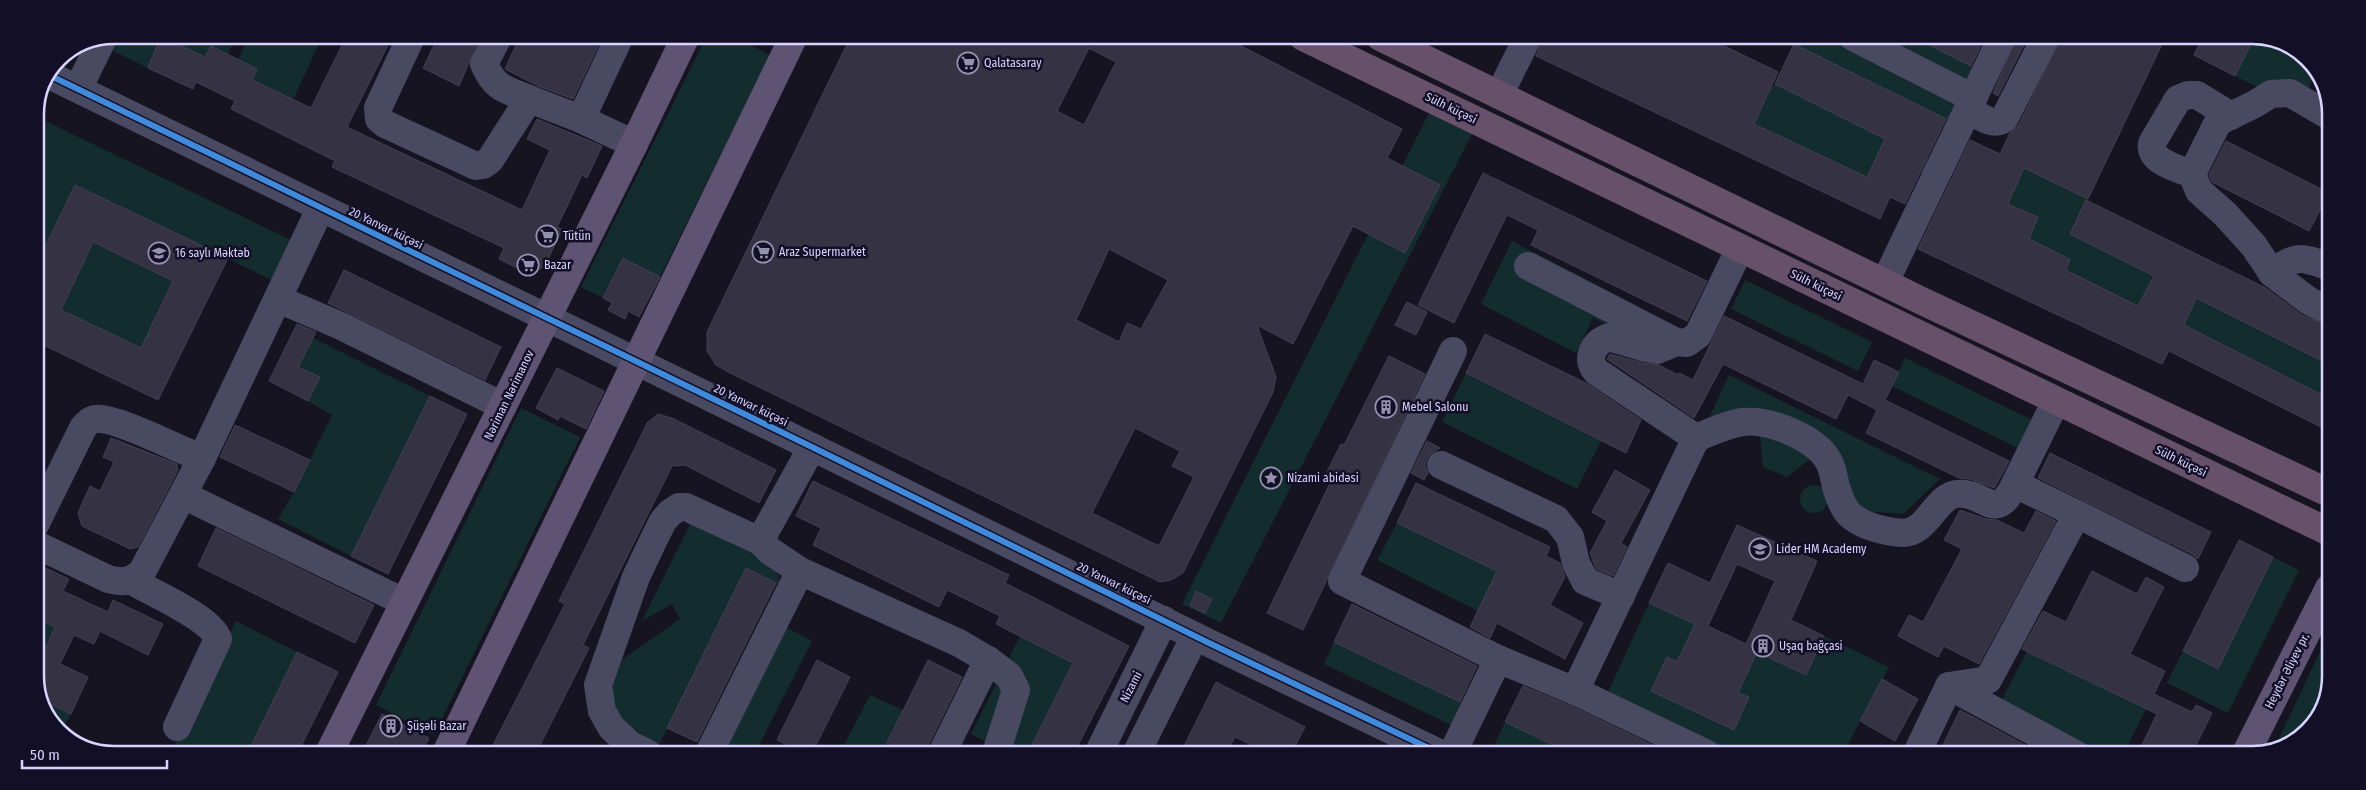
<svg xmlns="http://www.w3.org/2000/svg" width="2366" height="790" font-family="'Fira Sans Condensed',sans-serif">
<style>
.green{fill:#132c2d}
.building{fill:#343243;stroke:#433f54;fill-rule:evenodd}
.lines{fill:none;stroke-linecap:round;stroke-linejoin:round}
.minor{stroke:#4a4962;stroke-width:28}
.major{stroke:#5e5373;stroke-width:28}
.highway{stroke:#67516a;stroke-width:28}
.cycleway-casing{stroke:#130f26;stroke-width:9}
.cycleway{stroke:#408adc;stroke-width:6}
.labels{text-anchor:middle;stroke-width:5;stroke-linejoin:round;paint-order:stroke}
.poi-label{font-size:12px;fill:#d9d4ff;stroke:#130f26;text-anchor:start}
.street-label{font-size:12px;fill:#d9d4ff;stroke:#130f26}
.rim{fill:none;stroke:#d9d4ff;stroke-width:2.5}
</style>
<rect width="100%" height="100%" fill="#161421"/>
<g class="green">
<polygon points="118,35 237,35 228,54 211,46 205,57 162,36 148,68 111,50"/>
<polygon points="250,35 262,35 279,44 284,35 323,35 293,100 252,80 257,69 238,60"/>
<polygon points="707,36 733,36 770,55 660,277 623,258 603,298 581,287"/>
<polygon points="1793,37 1913,37 1978,69 1954,123 1794,44"/>
<polygon points="2254,38 2273,38 2312,62 2314,67 2305,110 2235,76"/>
<polygon points="1775,84 1935,163 1926,175 1879,153 1867,177 1754,124 1771,87"/>
<polygon points="1429,113 1472,134 1221,623 1182,604"/>
<polygon points="35,116 295,242 276,282 75,185 35,268"/>
<polygon points="2025,166 2088,199 2071,234 2330,365 2330,399 2184,325 2190,311 2138,306 2066,270 2070,259 2029,239 2038,216 2008,204"/>
<polygon points="1512,241 1636,305 1622,333 1593,318 1576,353 1481,304"/>
<polygon points="92,242 173,281 141,349 61,310"/>
<polygon points="1745,280 1872,342 1858,371 1731,309"/>
<polygon points="313,338 430,396 351,556 278,519 294,492 332,415 308,401 320,377 298,367"/>
<polygon points="1905,358 2032,420 2018,448 1892,386"/>
<polygon points="1466,373 1601,441 1577,489 1442,422"/>
<polygon points="1729,375 1940,479 1903,514 1853,510 1810,459 1787,477 1763,467 1760,436 1710,416"/>
<polygon points="521,408 580,437 434,735 376,705"/>
<circle cx="1814" cy="499" r="14"/>
<polygon points="698,508 762,536 782,586 746,568 658,747 631,732 612,707 612,684 623,659 680,619 672,604 642,621"/>
<polygon points="1397,523 1517,580 1478,611 1377,560"/>
<polygon points="2273,557 2299,570 2228,713 2167,683 2183,651 2218,668"/>
<polygon points="35,602 45,607 39,619 55,627 42,656 35,653"/>
<polygon points="1649,603 1695,624 1689,638 1712,649 1651,691 1748,698 1715,682 1750,667 1757,652 1806,675 1824,636 1889,667 1843,754 1729,754 1607,694"/>
<polygon points="767,617 812,641 755,753 718,753"/>
<polygon points="236,621 297,652 248,752 182,752 173,748"/>
<polygon points="2328,635 2328,697 2300,738 2275,747"/>
<polygon points="1020,636 1073,663 1028,753 1009,753 971,734"/>
<polygon points="1334,642 1468,706 1457,728 1324,664"/>
<polygon points="2027,651 2146,709 2123,755 2091,755 1997,709"/>
<polygon points="870,695 903,710 882,753 840,753"/>
<polygon points="42,700 71,714 62,731 52,724"/>
<polygon points="1505,722 1572,754 1511,754 1494,746"/>
</g>
<g class="building">
<polygon points="347,35 393,35 347,127 522,210 550,150 527,139 537,119 602,146 587,178 582,175 557,227 562,229 546,264 537,272 527,273 499,259 504,248 332,167 335,161 231,109 235,101 196,82 193,89 148,68 161,36 205,57 211,46 257,69 252,80 311,108"/>
<polygon points="439,35 481,35 459,86 423,68"/>
<polygon points="520,36 530,36 544,42 547,36 603,36 573,99 538,86 505,69"/>
<path d="M851,36h371l180,93 -15,29 53,27 -35,68 -52,-27 -60,118 -36,-19 19,52 -3,15 -90,181 -12,7 -11,2 -10,-5 -420,-204 -14,-8 -9,-14v-19zM1089,48l27,14 -32,63 -27,-14zM1109,249l59,31 -27,49 -14,-6 -8,19 -43,-22zM1135,428l45,23 -8,15 22,11 -35,69 -67,-33z"/>
<polygon points="1494,37 1511,37 1507,43"/>
<polygon points="1544,37 1706,37 1778,72 1754,124 1867,177 1885,139 1775,84 1794,44 1946,119 1905,204 1890,197 1880,219 1536,56"/>
<polygon points="1913,37 1985,37 1971,66"/>
<polygon points="2017,37 2028,37 1998,96 1993,93"/>
<polygon points="2061,38 2165,38 2088,199 2024,168 2008,204 2038,217 2029,239 2070,259 2066,270 2138,306 2154,276 2070,234 2086,200 2266,288 2302,315 2330,326 2330,365 2196,298 2184,325 2330,399 2329,431 2169,351 2162,364 1918,249 1970,140 2000,154 2010,133 2018,126"/>
<polygon points="2202,38 2254,38 2235,76 2194,55"/>
<polygon points="2226,141 2329,193 2309,231 2212,182 2209,175"/>
<polygon points="1483,173 1707,281 1687,321 1531,245 1538,230 1507,215 1454,323 1418,305"/>
<path d="M75,185l153,73 -70,142 -123,-59v-73zM93,242l80,39 -32,67 -80,-38z"/>
<polygon points="623,258 660,277 639,317 628,311 625,319 608,310 612,303 603,298"/>
<polygon points="344,270 501,347 485,380 328,303"/>
<polygon points="1407,302 1427,312 1416,335 1395,325"/>
<polygon points="1724,316 1863,384 1874,360 1899,372 1885,400 2009,461 1995,487 1994,488 1970,479 1959,478 1866,433 1877,410 1848,395 1836,419 1723,364 1694,418 1607,359 1610,354 1643,363 1659,365 1678,375 1679,373 1693,380"/>
<polygon points="297,324 316,332 298,367 320,377 308,401 269,381"/>
<polygon points="1485,334 1586,383 1641,420 1626,453 1466,373"/>
<polygon points="1389,356 1425,374 1303,630 1267,613 1333,477 1326,474 1341,444 1344,445"/>
<polygon points="557,368 604,391 586,429 560,416 558,420 536,408"/>
<polygon points="430,396 467,414 388,574 351,556"/>
<polygon points="658,414 672,418 776,470 759,503 685,465 672,466 583,645 589,648 536,753 489,753 565,604 559,601 638,442 647,423"/>
<polygon points="235,425 310,460 294,492 220,457"/>
<polygon points="111,438 177,464 178,470 138,547 130,549 82,526 78,513 90,486 100,491 114,462 103,457"/>
<polygon points="1427,441 1440,448 1432,453 1427,458 1425,466 1428,473 1424,480 1411,473"/>
<polygon points="2050,453 2211,532 2198,559 2192,554 2038,478"/>
<polygon points="1615,470 1650,490 1621,543 1627,547 1613,576 1596,569 1590,553 1607,521 1592,512"/>
<polygon points="813,481 1009,575 1005,583 1129,646 1074,753 1028,753 1073,663 996,624 1000,616 947,590 939,607 813,545 821,528 796,516"/>
<polygon points="1416,483 1550,547 1546,556 1560,563 1565,577 1550,605 1583,623 1565,659 1497,623 1490,638 1470,627 1497,571 1397,523"/>
<polygon points="1960,510 1986,519 1997,520 2024,533 2036,511 2056,521 1979,664 1944,646 1938,657 1898,636 1909,615 1923,622 1962,549 1944,540"/>
<path d="M1737,525l80,36 -26,59 33,16 -18,39 -49,-23 -19,41 11,4 -15,33 -83,-39 16,-34 10,5 18,-38 -46,-21 19,-40 42,20zM1737,564l38,17 -29,63 -38,-18z"/>
<polygon points="216,528 374,605 355,643 198,566"/>
<polygon points="2239,540 2273,557 2218,669 2183,651"/>
<polygon points="35,563 69,579 63,591 108,612 113,600 163,624 148,655 100,631 94,644 74,635 60,664 88,677 71,714 42,700 35,681 35,653 42,656 55,627 39,619 45,607 35,602"/>
<polygon points="746,568 776,583 697,742 667,728"/>
<polygon points="2092,571 2137,594 2146,577 2164,587 2130,654 2165,671 2154,694 2192,712 2196,705 2212,713 2191,755 2137,755 2157,714 2022,649 2043,611 2066,622"/>
<polygon points="1196,591 1212,599 1205,613 1190,606"/>
<polygon points="1352,604 1477,666 1460,702 1334,642"/>
<polygon points="297,652 338,672 298,752 248,752"/>
<polygon points="817,660 850,677 812,753 804,753 777,740"/>
<polygon points="928,660 962,677 928,746 926,753 882,753"/>
<polygon points="1882,679 1918,699 1895,741 1860,721"/>
<polygon points="1216,682 1305,727 1291,754 1270,754 1235,737 1226,754 1180,754"/>
<polygon points="1523,686 1569,705 1671,754 1572,754 1505,722"/>
<polygon points="1960,710 2044,755 1938,755"/>
<polygon points="382,714 429,738 422,753 362,753"/>
</g>
<g class="lines">
<g class="minor">
<polyline points="412,35 378,108 379,119 385,124 476,166 483,165 490,160 529,99 581,119 634,144"/>
<path d="M499,35l-15,29c11,25 21,25 45,35"/>
<polyline points="1853,37 1973,98"/>
<polyline points="51,76 812,447 1209,643 1441,754"/>
<polyline points="78,89 102,40"/>
<polyline points="1499,95 1528,37"/>
<polyline points="1968,109 2002,37"/>
<path d="M2231,116l-34,-21h-9l-10,4 -26,44c-3,19 25,25 40,31l7,17 26,23 29,32 18,27 37,28 21,10"/>
<polyline points="581,119 620,36"/>
<polyline points="2192,174 2218,122 2255,104 2271,94 2290,93 2331,117"/>
<polyline points="1528,266 1676,342 1687,343 1698,335 1740,248"/>
<path d="M2272,273c25,-19 29,-16 58,-6"/>
<path d="M1885,282l83,-173c10,6 25,18 36,10l42,-82"/>
<polyline points="278,299 341,326 503,406"/>
<polyline points="1453,351 1342,581 1498,659"/>
<path d="M1696,438c15,-6 31,-14 47,-16 26,-3 74,16 86,40 4,7 5,17 7,25 3,9 7,21 13,27 12,12 37,18 53,19 26,0 33,-36 54,-39 29,-4 39,32 59,-10"/>
<polyline points="812,447 760,541 770,551 800,571 959,643 988,660 1009,676 1016,690 996,753"/>
<polyline points="1441,465 1556,519 1570,537 1576,563 1585,581 1621,596"/>
<polyline points="183,495 404,602"/>
<polyline points="2077,514 2185,568"/>
<path d="M35,525l48,-97c3,-4 7,-8 12,-9 20,-3 84,31 107,39"/>
<path d="M35,544l73,35c15,4 22,3 34,-7l60,-114 118,-249"/>
<path d="M132,581c21,12 79,37 86,58l-41,88"/>
<polyline points="1949,686 2077,755"/>
<polyline points="1575,691 1707,754"/>
<polyline points="647,753 630,745 611,727 602,711 598,685 636,577 654,539 663,521 670,513 679,507 686,507 760,541"/>
<polyline points="709,753 800,571"/>
<polyline points="942,753 988,660"/>
<polyline points="1098,754 1164,620"/>
<polyline points="1136,754 1195,636"/>
<path d="M1452,754l46,-95 77,32 121,-253 -99,-66c-13,-13 -3,-30 12,-35l37,11 11,2 19,-8"/>
<polyline points="1916,755 1949,686 1988,680 2077,514 2015,484 2056,401"/>
</g>
<g class="major">
<polyline points="329,753 634,144 686,36"/>
<polyline points="446,753 794,36"/>
<polyline points="2245,755 2329,588"/>
</g>
<g class="highway">
<polyline points="1303,37 2329,532"/>
<polyline points="1380,37 1922,301 2329,493"/>
</g>
<g class="cycleway-casing">
<polyline id="cycleway" points="51,76 812,447 1209,643 1441,754"/>
</g>
<use href="#cycleway" class="cycleway"/>
</g>
<defs>
<g id="supermarket-ring" transform="scale(1.125)"><circle r="9.5" fill="#130f26" stroke="#9591b1" stroke-width="1.5"/><path d="M-6-5.5h2.5l.6 2H6L4.5 2H-2.5L-4.4-4H-6ZM-1.5 3.2a1.3 1.3 0 1 0 .1 0ZM3 3.2a1.3 1.3 0 1 0 .1 0Z" fill="#9591b1"/></g>
<g id="school-ring" transform="scale(1.125)"><circle r="9.5" fill="#130f26" stroke="#9591b1" stroke-width="1.5"/><path d="M0-5L7-2L0 1L-7-2ZM-4 1L0 2.5L4 1V4Q0 6-4 4Z" fill="#9591b1"/></g>
<g id="building-ring" transform="scale(1.125)"><circle r="9.5" fill="#130f26" stroke="#9591b1" stroke-width="1.5"/><path d="M-4-6H4V6H1V3H-1V6H-4ZM-2.5-4.3h1.7v1.8h-1.7ZM.8-4.3h1.7v1.8H.8ZM-2.5-1h1.7V.8h-1.7ZM.8-1h1.7V.8H.8Z" fill="#9591b1"/></g>
<g id="sight-ring" transform="scale(1.125)"><circle r="9.5" fill="#130f26" stroke="#9591b1" stroke-width="1.5"/><path d="M0-6L1.8-2.2L6-1.7L2.9 1.2L3.7 5.4L0 3.3L-3.7 5.4L-2.9 1.2L-6-1.7L-1.8-2.2Z" fill="#9591b1"/></g>
</defs>
<g fill-rule="evenodd">
<use href="#supermarket-ring" x="968" y="63"/>
<use href="#supermarket-ring" x="547" y="236"/>
<use href="#supermarket-ring" x="763" y="252"/>
<use href="#school-ring" x="159" y="253"/>
<use href="#supermarket-ring" x="528" y="265"/>
<use href="#building-ring" x="1386" y="407"/>
<use href="#sight-ring" x="1271" y="478"/>
<use href="#school-ring" x="1760" y="549"/>
<use href="#building-ring" x="1763" y="646"/>
<use href="#building-ring" x="391" y="726"/>
</g>
<g class="labels">
<g class="poi-label">
<text x="984" y="67">Qalatasaray</text>
<text x="563" y="240">Tütün</text>
<text x="779" y="256">Araz Supermarket</text>
<text x="175" y="257">16 saylı Məktəb</text>
<text x="544" y="269">Bazar</text>
<text x="1402" y="411">Mebel Salonu</text>
<text x="1287" y="482">Nizami abidәsi</text>
<text x="1776" y="553">Lider HM Academy</text>
<text x="1779" y="650">Uşaq bağçasi</text>
<text x="407" y="730">Şüşəli Bazar</text>
</g>
<g class="street-label">
<text transform="translate(1451 108) rotate(26)" y="4">Sülh küçəsi</text>
<text transform="translate(386 228) rotate(26)" y="4">20 Yanvar küçəsi</text>
<text transform="translate(1816 285) rotate(26)" y="4">Sülh küçəsi</text>
<text transform="translate(509 395) rotate(-64)" y="4">Nəriman Nərimanov</text>
<text transform="translate(751 405) rotate(26)" y="4">20 Yanvar küçəsi</text>
<text transform="translate(2181 461) rotate(26)" y="4">Sülh küçəsi</text>
<text transform="translate(1114 583) rotate(26)" y="4">20 Yanvar küçəsi</text>
<text transform="translate(2287 671) rotate(-63)" y="4">Heydər Əliyev pr.</text>
<text transform="translate(1131 687) rotate(-63)" y="4">Nizami</text>
</g>
</g>
<path d="M0 0H2366V790H0ZM114 44H2252A70 70 0 0 1 2322 114V676A70 70 0 0 1 2252 746H114A70 70 0 0 1 44 676V114A70 70 0 0 1 114 44Z" fill="#130f26" fill-rule="evenodd"/>
<path class="rim" d="M114 44H2252A70 70 0 0 1 2322 114V676A70 70 0 0 1 2252 746H114A70 70 0 0 1 44 676V114A70 70 0 0 1 114 44Z"/>
<path d="M22 760v8h145v-8" fill="none" stroke="#d9d4ff" stroke-width="2.5"/>
<text x="30" y="760" font-size="15" fill="#d9d4ff" stroke="#130f26" stroke-width="4" paint-order="stroke">50 m</text>
</svg>
